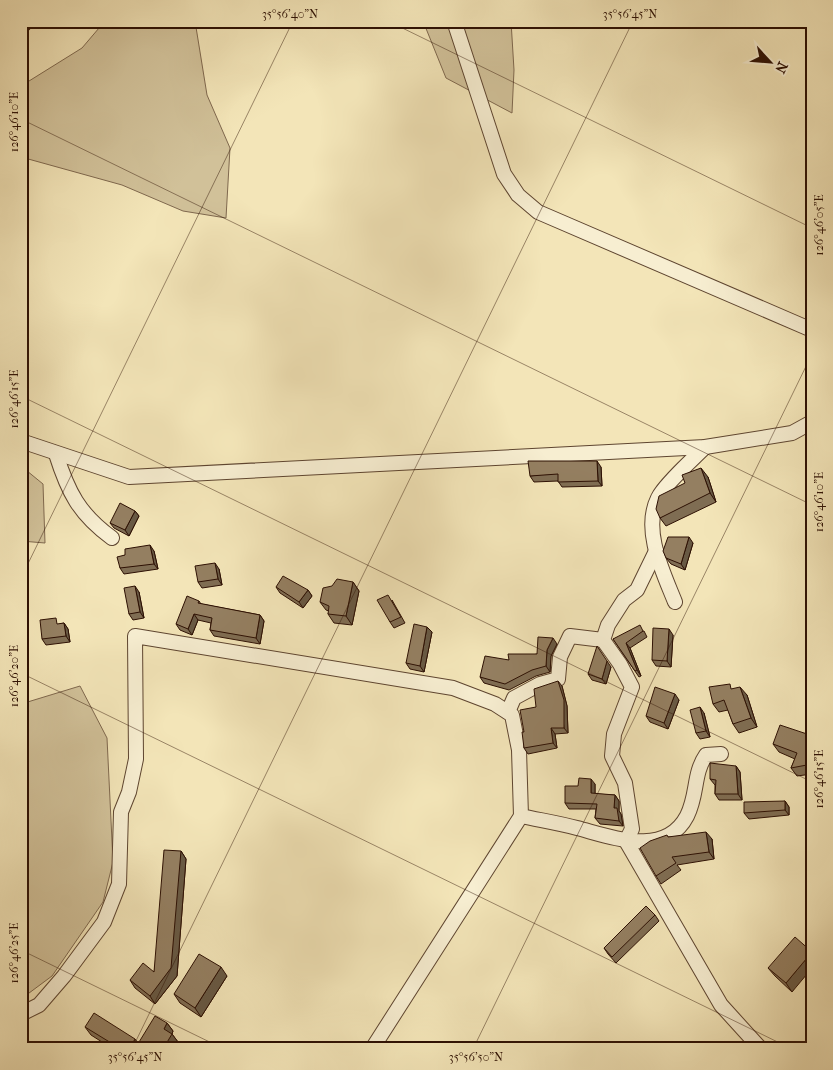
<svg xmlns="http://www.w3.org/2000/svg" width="833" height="1070" font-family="'IM FELL French Canon',serif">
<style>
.green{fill:#d1c199;stroke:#7f684e}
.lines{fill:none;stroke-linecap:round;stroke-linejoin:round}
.minor-casing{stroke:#5e4530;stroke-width:16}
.highway-casing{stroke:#2d1003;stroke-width:23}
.path{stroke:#2d1003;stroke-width:2.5;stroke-dasharray:1 2.5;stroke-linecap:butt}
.minor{stroke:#f7eed1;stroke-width:14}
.highway{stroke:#f3e5b8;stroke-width:21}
.wall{fill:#7f6d53;stroke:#2d1003}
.shaded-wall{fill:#685944;stroke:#2d1003}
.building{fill:#947f61;stroke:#2d1003}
.ticks{fill:none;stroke:#2d1003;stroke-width:1;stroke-opacity:0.45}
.neatline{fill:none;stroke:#2d1003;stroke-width:2}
.ticks-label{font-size:12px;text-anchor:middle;fill:#2d1003}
</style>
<rect width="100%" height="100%" fill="#f3e5b8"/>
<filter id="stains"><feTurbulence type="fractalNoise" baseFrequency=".004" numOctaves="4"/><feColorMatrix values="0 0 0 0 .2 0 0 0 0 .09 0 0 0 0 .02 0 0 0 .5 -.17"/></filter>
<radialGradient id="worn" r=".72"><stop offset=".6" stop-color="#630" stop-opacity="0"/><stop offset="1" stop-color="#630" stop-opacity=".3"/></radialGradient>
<g class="green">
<polygon points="105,21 195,21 207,95 230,148 226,218 183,211 122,185 21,157 21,86 82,48"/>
<polygon points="423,21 511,21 514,70 512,113 446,78"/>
<polygon points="21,466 43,484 45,543 21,541"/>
<polygon points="80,686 107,738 113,862 103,902 52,976 21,999 21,704"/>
</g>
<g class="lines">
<g class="minor-casing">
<g id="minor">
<polyline points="454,21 504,174 518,195 538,212 812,330"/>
<polyline points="21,441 129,477 705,447 792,433 812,422"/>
<path d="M56,454c12,38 23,60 56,84"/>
<polyline points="656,551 637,590 624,600 608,625 603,640 620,664 632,687 614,734 612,756 625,783 632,829 626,841 721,1005 761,1049"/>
<path d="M675,602c-12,-30 -33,-72 -17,-104 6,-13 35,-39 47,-51"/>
<polyline points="508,712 514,698 540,684 558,679 560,657 570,636 603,640"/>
<path d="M21,1014l18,-9 25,-29 40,-54 15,-38 2,-72 8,-20 7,-33 -1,-123 318,52 42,16 17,11 7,35 2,66c18,4 37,7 56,12 35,9 88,30 110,-12 11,-22 6,-42 19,-61l15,-1"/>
<polyline points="372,1049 521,816"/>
</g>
</g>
<g class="highway-casing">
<polyline id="highway" points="21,22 22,21"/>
</g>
<polyline class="path" points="72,1049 76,1046 88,1049"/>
<use href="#minor" class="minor"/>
<use href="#highway" class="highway"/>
</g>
<g class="wall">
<polygon points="601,467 602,486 562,487 558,481 534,482 530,476"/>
<polygon points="708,477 716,502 666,526 660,518"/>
<polygon points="135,511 139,516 129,536 114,528 110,523"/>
<polygon points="693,543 685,570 671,564 666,558"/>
<polygon points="154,551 158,569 124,574 120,568 125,555"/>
<polygon points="219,569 222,585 202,588 198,582"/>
<polygon points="353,582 359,591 352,625 334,623 328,614 329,611 326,610 320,602"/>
<polygon points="276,587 308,590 312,596 303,608 280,593"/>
<polygon points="139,592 144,618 133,620 129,614"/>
<polygon points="392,600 405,623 394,628 390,622"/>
<polygon points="199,601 201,604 260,615 264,621 260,644 214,636 210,630 211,623 198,620 192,635 180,630 176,624"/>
<polygon points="64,623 68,629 70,642 46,645 42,639 60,624"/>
<polygon points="427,627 432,632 424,672 410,669 406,663"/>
<polygon points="644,631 647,637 630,648 641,676 639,677 613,639"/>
<polygon points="673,635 671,667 656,666 652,660"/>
<polygon points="557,644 551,656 550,672 536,676 509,690 484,683 480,677 509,660 537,654"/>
<polygon points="611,667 606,684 592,680 588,674"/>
<polygon points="562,686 567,706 568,733 555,734 557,748 528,754 524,748 524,732 536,707"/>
<polygon points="734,689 747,695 757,727 739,733 733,724 728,710 719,712 713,704"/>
<polygon points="679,700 668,729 650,722 646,716"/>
<polygon points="704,713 710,737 700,739 696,733"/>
<polygon points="810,735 812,739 812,774 797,776 791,768 795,759 779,752 773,744"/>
<polygon points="736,766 740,772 742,800 719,800 715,794 715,785 710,779"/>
<polygon points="595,784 595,794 615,795 619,801 619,811 621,814 623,826 600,824 595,818 596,809 569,809 565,803 578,786"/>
<polygon points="785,801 789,807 789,815 749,819 744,813"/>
<polygon points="668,837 712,839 714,859 677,865 681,870 661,884 656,876"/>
<polygon points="181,851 186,859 177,976 155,1004 135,988 130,980 154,972"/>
<polygon points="655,915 659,921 616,963 608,954 604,948"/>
<polygon points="812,952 792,992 775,976 768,968"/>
<polygon points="227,976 201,1017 180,1003 174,994"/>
<polygon points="167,1023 173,1031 172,1034 178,1042 174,1049 113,1049 91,1035 85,1027 139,1043"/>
</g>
<g class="shaded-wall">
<polygon points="597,461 601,467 602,486 598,481"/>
<polygon points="701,468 708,477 716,502 710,493"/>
<polygon points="135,511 139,516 129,536 125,530"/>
<polygon points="689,537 693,543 685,570 681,564"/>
<polygon points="150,545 154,551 158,569 154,564"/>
<polygon points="215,563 219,569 222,585 218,579"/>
<polygon points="353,582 359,591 352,625 346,616"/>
<polygon points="135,586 139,592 144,618 140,612"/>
<polygon points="308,590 312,596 303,608 299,602"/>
<polygon points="194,614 198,620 192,635 188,629"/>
<polygon points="260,615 264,621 260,644 256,638"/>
<polygon points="64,623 68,629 70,642 66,636"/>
<polygon points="427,627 432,632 424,672 420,666"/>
<polygon points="669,629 673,635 671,667 667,661"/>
<polygon points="553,638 557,644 551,656 550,672 546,666 547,650"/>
<polygon points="626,643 630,648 641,676 637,670"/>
<polygon points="607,661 611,667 606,684 602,679"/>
<polygon points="558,681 562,686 567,706 568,733 564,728"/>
<polygon points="740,687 747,695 757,727 751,718"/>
<polygon points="675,694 679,700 668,729 664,723"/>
<polygon points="700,707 704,713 710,737 706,731"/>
<polygon points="551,728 555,734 557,748 553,743"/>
<polygon points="736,766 740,772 742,800 738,794"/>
<polygon points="591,779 595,784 595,799 591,793"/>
<polygon points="615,795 619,801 619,811 621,814 623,826 619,821 614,808"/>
<polygon points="785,801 789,807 789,815 785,810"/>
<polygon points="706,832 712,839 714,859 709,852"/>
<polygon points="181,851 186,859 177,976 155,1004 150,996"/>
<polygon points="812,952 812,968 792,992 786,983"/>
<polygon points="221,967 227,976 201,1017 195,1008"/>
<polygon points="167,1023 173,1031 172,1034 178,1042 174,1049 163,1049 164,1029"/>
<polygon points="135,1039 141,1047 136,1047 137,1049 129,1049"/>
</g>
<g class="building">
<polygon points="528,461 597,461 598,481 558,482 558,474 530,476"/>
<polygon points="701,468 710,493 660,518 656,509 659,496 685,483 682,475"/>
<polygon points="120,503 135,511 125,530 110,523"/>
<polygon points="668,537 689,537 681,564 666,558 663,551"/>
<polygon points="150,545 154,564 120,568 117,557 125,555 125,549"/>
<polygon points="215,563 218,579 198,582 195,566"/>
<polygon points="283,576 308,590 299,602 276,587"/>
<polygon points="337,579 353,582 346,616 328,614 329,606 320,602 323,588 332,586"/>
<polygon points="135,586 140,612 129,614 124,588"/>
<polygon points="388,595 401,617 390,622 377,600"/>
<polygon points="187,596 199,601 198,603 260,615 256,638 210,630 212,618 194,614 188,629 176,624"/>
<polygon points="56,618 57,624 64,623 66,636 42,639 40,620"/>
<polygon points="414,624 427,627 420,666 406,663"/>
<polygon points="640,625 643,631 626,643 637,670 635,671 613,639"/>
<polygon points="653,628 669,629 667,661 652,660"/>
<polygon points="538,637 553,638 547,650 546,666 532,670 505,684 480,677 485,656 509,660 508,654 537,654"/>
<polygon points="597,646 607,661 602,679 588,674"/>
<polygon points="558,681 564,700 564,728 551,728 553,743 524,748 522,732 524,732 520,710 536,707 534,689"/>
<polygon points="730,684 731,689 740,687 751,718 733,724 724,700 713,704 709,687"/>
<polygon points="655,687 675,694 664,723 646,716"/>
<polygon points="700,707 706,731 696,733 690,710"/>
<polygon points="780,725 810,735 811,743 812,743 812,764 791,768 797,753 773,744"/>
<polygon points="710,763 736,766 738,794 715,794 716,780 710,779"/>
<polygon points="579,778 591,779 591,793 615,795 614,808 617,808 619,821 595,818 597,804 565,803 565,786 578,786"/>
<polygon points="785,801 785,810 744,813 744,802"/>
<polygon points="706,832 709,852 672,857 676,863 656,876 640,848 650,841 667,835 668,837"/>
<polygon points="164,850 181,851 171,968 150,996 130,980 143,963 154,972"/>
<polygon points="646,906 655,915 612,957 604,948"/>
<polygon points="795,937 812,952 786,983 768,968"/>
<polygon points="199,954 221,967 195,1008 174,994"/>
<polygon points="94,1013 135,1039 129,1049 121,1049 85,1027"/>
<polygon points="155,1016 167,1023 164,1029 172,1034 163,1049 139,1049 136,1047"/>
</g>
<path class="ticks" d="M388,21l424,207M21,119l791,386M21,396l791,386M21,578l272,-557M21,673l771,376M21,950l203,99M132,1049l501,-1028M473,1049l339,-695"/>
<rect width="833" height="1070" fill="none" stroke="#f3e5b8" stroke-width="55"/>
<g transform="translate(770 62) rotate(116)" stroke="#f7eed1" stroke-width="4" paint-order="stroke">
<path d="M0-4L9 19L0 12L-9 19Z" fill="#2d1003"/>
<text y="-8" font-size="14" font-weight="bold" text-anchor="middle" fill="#2d1003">N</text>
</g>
<rect x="28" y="28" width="778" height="1014" class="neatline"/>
<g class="ticks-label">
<text x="290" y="18">35°56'40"N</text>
<text x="630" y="18">35°56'45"N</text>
<text transform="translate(14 122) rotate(-90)" y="4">126°46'10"E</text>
<text transform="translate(819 225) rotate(-90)" y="4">126°46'05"E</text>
<text transform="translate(14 399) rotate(-90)" y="4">126°46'15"E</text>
<text transform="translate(819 502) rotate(-90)" y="4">126°46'10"E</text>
<text transform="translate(14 676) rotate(-90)" y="4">126°46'20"E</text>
<text transform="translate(819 779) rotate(-90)" y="4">126°46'15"E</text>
<text transform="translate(14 953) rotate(-90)" y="4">126°46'25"E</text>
<text x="135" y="1061">35°56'45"N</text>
<text x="476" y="1061">35°56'50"N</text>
</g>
<rect width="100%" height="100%" filter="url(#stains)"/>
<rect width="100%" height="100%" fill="url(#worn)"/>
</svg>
